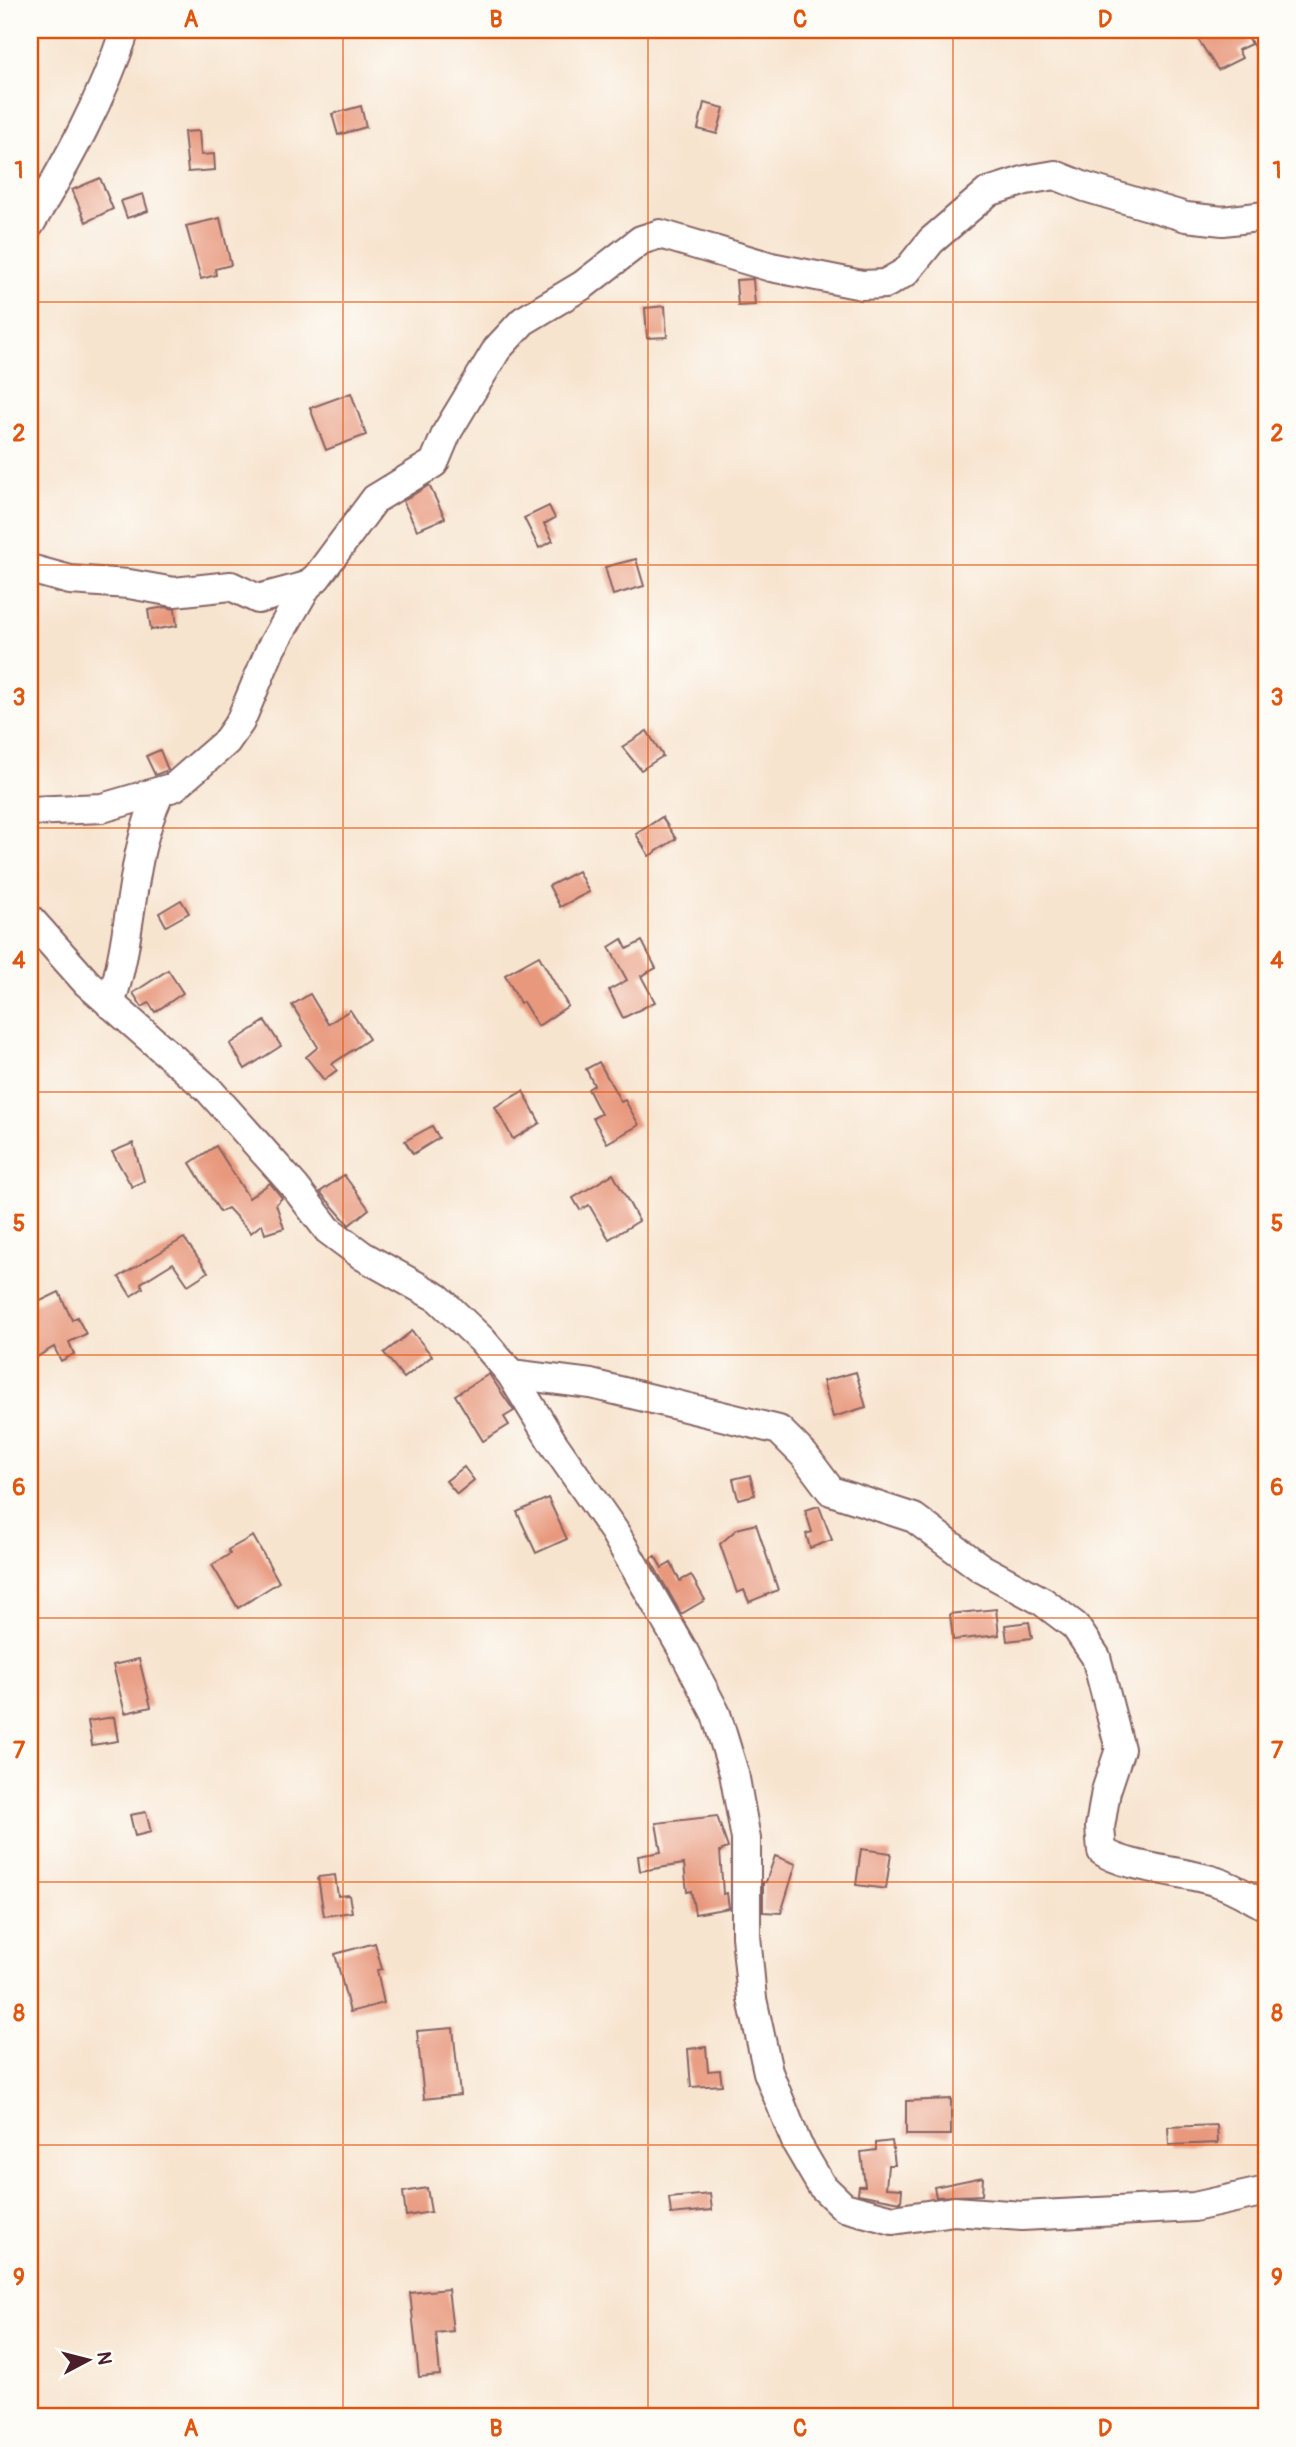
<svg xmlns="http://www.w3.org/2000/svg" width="1296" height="2447" font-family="Pangolin,sans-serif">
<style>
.building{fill:#e8987d}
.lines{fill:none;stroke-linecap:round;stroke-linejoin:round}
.minor-casing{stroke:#876464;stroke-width:32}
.minor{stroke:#fff;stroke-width:28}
.grid{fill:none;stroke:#e0560e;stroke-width:2;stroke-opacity:0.55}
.neatline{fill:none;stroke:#e0560e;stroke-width:2.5}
.grid-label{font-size:23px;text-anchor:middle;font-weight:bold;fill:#e0560e}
</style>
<rect width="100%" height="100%" fill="#fdfcf7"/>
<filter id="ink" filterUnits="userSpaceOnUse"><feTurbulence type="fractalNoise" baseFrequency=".0143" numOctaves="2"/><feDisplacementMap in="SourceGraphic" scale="14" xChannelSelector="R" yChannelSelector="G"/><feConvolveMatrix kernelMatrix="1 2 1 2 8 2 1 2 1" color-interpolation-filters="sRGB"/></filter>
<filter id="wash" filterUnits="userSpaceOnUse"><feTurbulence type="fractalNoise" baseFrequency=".00686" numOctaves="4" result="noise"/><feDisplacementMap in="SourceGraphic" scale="28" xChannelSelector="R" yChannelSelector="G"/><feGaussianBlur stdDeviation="1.57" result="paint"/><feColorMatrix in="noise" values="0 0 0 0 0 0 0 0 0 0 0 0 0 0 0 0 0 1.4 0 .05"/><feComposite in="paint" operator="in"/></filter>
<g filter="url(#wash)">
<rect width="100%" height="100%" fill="#f7e4cf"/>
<g id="blocks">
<g class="building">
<polygon points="1192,30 1244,30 1251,44 1238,50 1242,58 1218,70"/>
<polygon points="704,103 724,108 717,134 698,129"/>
<polygon points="361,106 366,127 338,135 332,114"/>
<polygon points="199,131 201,155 214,154 215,170 188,172 184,132"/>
<polygon points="100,178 113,209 86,222 72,190"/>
<polygon points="143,194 148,211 127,218 121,201"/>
<polygon points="220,218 231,265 215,269 216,275 201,279 186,226"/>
<polygon points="753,279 755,305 738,306 736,280"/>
<polygon points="665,306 667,337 647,338 645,308"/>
<polygon points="351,393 366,435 326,450 310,408"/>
<polygon points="429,485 445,518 417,530 403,501"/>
<polygon points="549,506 555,518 544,524 553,541 539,548 524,518"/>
<polygon points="636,559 644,586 613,595 605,567"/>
<polygon points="165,607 175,609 177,626 151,630 148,610"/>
<polygon points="647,731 663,756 641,770 622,747"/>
<polygon points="160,750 168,770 155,775 146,756"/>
<polygon points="662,817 676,839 649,856 636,834"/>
<polygon points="578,871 589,892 560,907 549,886"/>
<polygon points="181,900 189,913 166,926 159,913"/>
<polygon points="622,939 627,949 642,941 656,968 641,976 655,1002 623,1018 609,990 627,980 609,947"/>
<polygon points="539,956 568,1006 538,1026 523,1002 520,1003 505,975"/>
<polygon points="168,970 183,993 155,1012 149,1003 142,1007 133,993"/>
<polygon points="310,994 328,1024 350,1010 369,1039 332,1064 337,1070 324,1080 306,1057 318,1047 292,1005"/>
<polygon points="265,1021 281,1046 245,1069 230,1044"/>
<polygon points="599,1062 621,1102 625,1100 639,1125 607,1143 593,1118 601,1114 588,1089 594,1085 586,1069"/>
<polygon points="523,1091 540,1123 513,1139 495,1107"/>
<polygon points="432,1126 439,1138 413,1154 405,1141"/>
<polygon points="133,1143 144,1181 132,1187 112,1152"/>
<polygon points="216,1146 249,1198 270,1183 282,1198 276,1204 284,1228 265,1234 262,1224 251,1233 228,1208 220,1212 190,1163"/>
<polygon points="613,1174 639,1221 609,1239 589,1205 580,1210 573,1198"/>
<polygon points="344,1175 369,1209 349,1225 320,1192"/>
<polygon points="184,1238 208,1272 188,1285 173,1263 141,1283 143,1288 131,1296 119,1277"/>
<polygon points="59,1292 72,1320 77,1317 86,1334 69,1342 74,1354 61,1361 54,1347 30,1361 30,1306"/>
<polygon points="412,1331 432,1356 404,1378 384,1353"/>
<polygon points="856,1372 866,1407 833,1417 823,1381"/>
<polygon points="489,1374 514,1411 504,1417 509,1425 483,1441 455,1395"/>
<polygon points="464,1467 474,1480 457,1494 446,1481"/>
<polygon points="750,1475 755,1495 738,1499 733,1479"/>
<polygon points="548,1498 567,1539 536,1553 517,1512"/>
<polygon points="819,1506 832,1540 810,1548 806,1534 812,1532 805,1510"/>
<polygon points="756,1524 778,1590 749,1602 744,1590 737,1593 720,1544 737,1529"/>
<polygon points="253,1536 279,1582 238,1608 212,1565 230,1554 228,1550"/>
<polygon points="655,1556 662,1568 671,1563 680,1581 691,1575 705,1600 681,1614 650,1559"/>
<polygon points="996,1609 999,1635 953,1640 950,1614"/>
<polygon points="1029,1622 1032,1638 1007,1641 1005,1625"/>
<polygon points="139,1659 151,1707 125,1713 113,1665"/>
<polygon points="114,1717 118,1741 92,1745 88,1721"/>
<polygon points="146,1812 151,1832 135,1836 130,1815"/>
<polygon points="717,1816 728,1848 720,1851 723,1894 727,1893 729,1908 695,1914 691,1891 687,1892 684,1864 640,1871 638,1856 661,1852 656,1823"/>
<polygon points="861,1849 891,1853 886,1889 856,1885"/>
<polygon points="775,1856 796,1864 781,1913 763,1912 763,1882 766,1882"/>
<polygon points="335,1875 338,1896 349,1895 352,1912 324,1916 318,1877"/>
<polygon points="375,1943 382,1969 377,1970 384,2003 350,2012 335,1954"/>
<polygon points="453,2028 460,2095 424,2099 417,2031"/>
<polygon points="706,2047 708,2071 720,2070 722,2085 691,2087 688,2049"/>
<polygon points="951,2099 951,2135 906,2135 906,2101"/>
<polygon points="1217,2125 1218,2143 1169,2145 1168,2127"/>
<polygon points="892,2141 895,2165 888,2165 886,2188 902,2189 901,2202 858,2194 859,2186 865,2186 861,2152 876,2150 876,2143"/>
<polygon points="983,2177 982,2195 936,2197 934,2187"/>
<polygon points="427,2188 431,2212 406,2216 403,2192"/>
<polygon points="710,2194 712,2210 671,2214 669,2198"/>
<polygon points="448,2289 453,2331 436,2333 440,2375 419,2377 410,2293"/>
</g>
</g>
</g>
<g filter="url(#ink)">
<use href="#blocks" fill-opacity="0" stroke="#876464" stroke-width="2"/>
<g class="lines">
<g class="minor-casing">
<g id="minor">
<polyline points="1262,30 1266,38"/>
<path d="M30,224c38,-63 72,-125 95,-194"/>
<polyline points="30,569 70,580 129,584 174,592 231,586 258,599 307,586"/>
<polyline points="30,811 102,808 174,787 226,742 240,722 271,648 307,586 317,577 375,499 434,463 447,432 497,349 523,321 583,285 641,240 660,234 771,267 862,285 885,284 906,272 931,241 988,192 1026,180 1055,175 1085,187 1186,217 1223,221 1266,216"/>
<polyline points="30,919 87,983 209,1090 295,1187 328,1230 363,1256 438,1298 482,1340 511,1374 553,1443 614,1531 684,1652 716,1714 734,1773 746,1839 746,1936 752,1999 768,2072 797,2144 821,2185 844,2207 893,2220 954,2211 1022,2216 1194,2207 1266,2191"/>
<path d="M110,1004c24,-69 18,-143 49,-210"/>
<path d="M511,1374l80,10 188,46 25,25 27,36 83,27 67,50 61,33 33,25 21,31 24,92 -14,42 -6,36 2,24c24,17 83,20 115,31 17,5 33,16 49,24"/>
</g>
</g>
<use href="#minor" class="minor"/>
</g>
</g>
<path class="grid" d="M343,30v2387M648,30v2387M953,30v2387M30,302h1236M30,565h1236M30,828h1236M30,1092h1236M30,1355h1236M30,1618h1236M30,1882h1236M30,2145h1236"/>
<rect width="1296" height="2447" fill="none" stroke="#fdfcf7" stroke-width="77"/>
<g transform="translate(88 2360) rotate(83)" stroke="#fdfcf7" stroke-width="5" paint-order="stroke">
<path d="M0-5L12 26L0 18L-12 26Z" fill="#4a1f2b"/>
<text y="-10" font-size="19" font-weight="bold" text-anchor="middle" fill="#4a1f2b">N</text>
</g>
<rect x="38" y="38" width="1220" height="2370" class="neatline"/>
<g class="grid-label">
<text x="191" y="27">A</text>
<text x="496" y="27">B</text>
<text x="800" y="27">C</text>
<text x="1105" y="27">D</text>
<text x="19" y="178">1</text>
<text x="1277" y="178">1</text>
<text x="19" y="441">2</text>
<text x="1277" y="441">2</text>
<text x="19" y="705">3</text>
<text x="1277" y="705">3</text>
<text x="19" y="968">4</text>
<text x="1277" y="968">4</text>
<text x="19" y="1231">5</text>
<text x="1277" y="1231">5</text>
<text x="19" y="1495">6</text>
<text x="1277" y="1495">6</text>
<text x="19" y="1758">7</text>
<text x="1277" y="1758">7</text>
<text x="19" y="2021">8</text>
<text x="1277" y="2021">8</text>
<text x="19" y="2285">9</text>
<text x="1277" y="2285">9</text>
<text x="191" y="2436">A</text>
<text x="496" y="2436">B</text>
<text x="800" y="2436">C</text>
<text x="1105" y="2436">D</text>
</g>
</svg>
